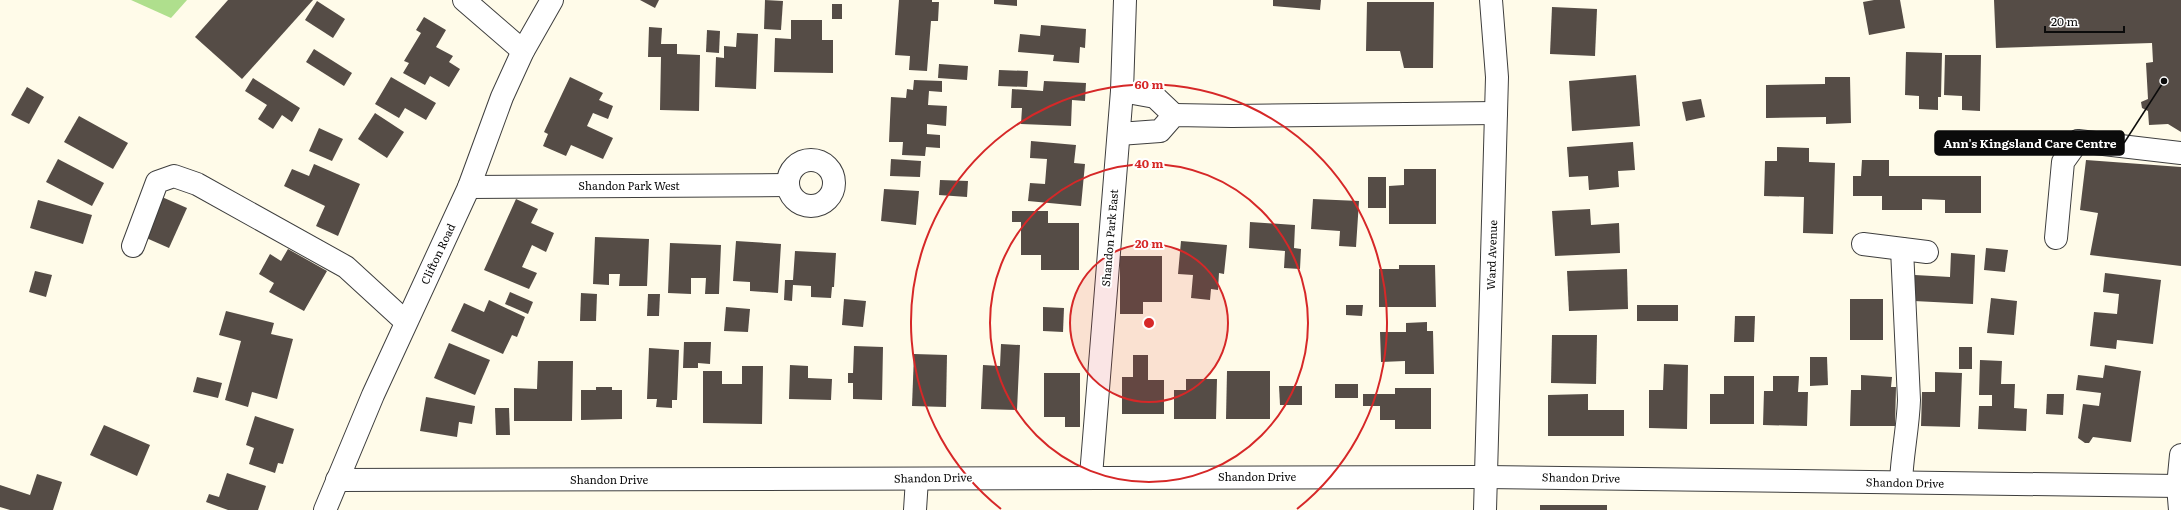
<svg xmlns="http://www.w3.org/2000/svg" width="2181" height="510" font-family="Literata,serif">
<style>
.forest{fill:#afdf8d}
.building{fill:#554c46}
.lines{fill:none;stroke-linecap:round;stroke-linejoin:round}
.minor-casing{stroke:#3e3e3e;stroke-width:24}
.tertiary-casing{stroke:#3e3e3e;stroke-width:24}
.minor{stroke:#fff;stroke-width:22}
.tertiary{stroke:#fff;stroke-width:22}
.ring{fill:none;stroke:#d62828;stroke-width:2}
.labels{text-anchor:middle;stroke-width:4;stroke-linejoin:round;paint-order:stroke}
.street-label{font-size:11px;fill:#0b0b0b;stroke:#fff}
.centre{fill:#d62828;stroke:#fff;stroke-width:2}
.ring-label{font-size:12px;text-anchor:middle;font-weight:bold;fill:#d62828;stroke:#fff;stroke-width:4;stroke-linejoin:round;paint-order:stroke}
.leader{fill:none;stroke:#0b0b0b;stroke-width:1.5}
.callout-dot{fill:#0b0b0b;stroke:#fff;stroke-width:1.5}
.callout{fill:#0b0b0b;stroke:#0b0b0b;stroke-width:1.5}
.callout-label{font-size:12px;text-anchor:middle;font-weight:bold;fill:#fff}
</style>
<rect width="100%" height="100%" fill="#fffbe9"/>
<polygon class="forest" points="131,0 187,0 171,18"/>
<g class="building">
<polygon points="228,0 313,0 242,79 195,37"/>
<polygon points="640,0 659,0 655,8"/>
<polygon points="765,0 783,1 781,30 764,29"/>
<polygon points="899,0 932,0 932,2 939,2 938,21 931,21 927,71 909,70 910,56 895,55"/>
<polygon points="994,0 1017,0 1017,6 994,4"/>
<polygon points="1273,0 1321,0 1320,10 1273,6"/>
<polygon points="1874,0 1900,0 1905,28 1869,35 1863,2"/>
<polygon points="1994,0 2181,0 2181,132 2168,124 2149,125 2148,111 2142,108 2141,102 2148,99 2146,63 2153,62 2152,43 1996,48"/>
<polygon points="317,1 345,19 333,38 305,20"/>
<polygon points="1367,2 1434,2 1433,68 1404,68 1400,51 1366,51"/>
<rect x="832" y="4" width="10" height="15"/>
<polygon points="1552,7 1597,9 1595,56 1550,54"/>
<polygon points="424,17 446,30 436,47 453,56 449,62 460,69 449,87 430,76 425,85 403,73 409,63 404,61 421,33 416,30"/>
<polygon points="791,20 822,20 822,40 833,40 833,73 774,72 775,38 791,39"/>
<polygon points="1041,25 1086,29 1085,48 1080,47 1079,63 1053,61 1054,55 1018,52 1020,34 1040,36"/>
<polygon points="649,27 662,28 661,44 677,44 677,54 700,55 699,111 660,110 661,57 648,57"/>
<polygon points="707,30 720,31 719,53 706,52"/>
<polygon points="737,33 758,34 756,89 715,87 716,57 724,58 724,46 736,47"/>
<polygon points="314,49 352,73 344,86 306,62"/>
<polygon points="1906,52 1942,53 1941,97 1938,97 1938,110 1919,109 1919,96 1905,95"/>
<polygon points="1945,55 1981,55 1980,111 1962,110 1962,96 1944,95"/>
<polygon points="939,64 968,66 967,80 938,78"/>
<polygon points="999,70 1028,71 1027,87 998,86"/>
<polygon points="1636,75 1640,126 1572,131 1569,81"/>
<polygon points="391,77 436,103 426,120 405,108 399,118 375,104"/>
<polygon points="570,77 603,93 599,100 613,106 608,119 593,113 587,126 613,138 603,159 571,145 566,156 543,146 548,134 544,132"/>
<polygon points="1825,77 1850,77 1851,123 1826,124 1826,117 1766,118 1766,85 1825,84"/>
<polygon points="253,78 300,108 292,122 282,115 273,129 258,119 267,105 245,91"/>
<polygon points="914,80 942,81 942,92 929,91 928,105 947,106 946,126 927,124 927,134 940,135 940,148 926,147 925,156 902,155 903,142 889,142 891,97 906,98 907,89 913,90"/>
<polygon points="1044,81 1086,83 1085,101 1072,100 1071,126 1021,124 1022,108 1011,108 1012,89 1043,91"/>
<polygon points="27,87 44,97 29,124 11,115"/>
<polygon points="1701,99 1705,117 1686,121 1682,102"/>
<polygon points="375,113 404,132 387,158 358,139"/>
<polygon points="79,116 128,143 113,169 64,142"/>
<polygon points="319,128 343,139 332,161 309,151"/>
<polygon points="1031,141 1076,145 1074,163 1085,164 1081,206 1028,201 1030,183 1045,184 1047,159 1030,158"/>
<polygon points="1633,142 1635,170 1618,171 1619,187 1589,190 1588,176 1569,177 1567,147"/>
<polygon points="1777,147 1809,148 1809,162 1835,163 1833,234 1803,233 1804,197 1764,196 1765,161 1777,161"/>
<polygon points="58,159 104,183 92,206 46,182"/>
<polygon points="891,159 921,161 920,177 890,176"/>
<polygon points="1862,160 1889,160 1889,176 1981,176 1981,213 1945,213 1945,200 1922,199 1922,210 1882,210 1882,196 1853,196 1853,176 1861,176"/>
<polygon points="2086,160 2181,167 2181,266 2090,255 2098,213 2080,210"/>
<polygon points="314,164 360,184 338,236 316,226 325,206 284,186 292,169 309,176"/>
<polygon points="1404,169 1436,169 1436,224 1389,224 1389,186 1404,185"/>
<rect x="1368" y="177" width="18" height="31"/>
<polygon points="940,180 968,181 967,197 939,195"/>
<polygon points="884,189 919,191 916,225 881,221"/>
<polygon points="162,197 187,208 169,248 144,237"/>
<polygon points="516,199 538,209 531,223 554,233 546,252 532,245 528,254 522,267 537,273 529,289 484,270"/>
<polygon points="1313,199 1359,201 1356,247 1339,246 1340,231 1311,229"/>
<polygon points="38,200 92,215 83,244 30,228"/>
<polygon points="1590,209 1591,225 1619,223 1620,253 1555,256 1552,211"/>
<polygon points="1012,211 1048,211 1048,223 1079,223 1079,270 1041,270 1041,255 1021,255 1021,222 1012,222"/>
<polygon points="1250,222 1295,225 1294,248 1301,249 1300,269 1284,268 1285,251 1249,248"/>
<polygon points="595,237 649,239 647,286 619,286 620,274 609,274 609,285 593,284"/>
<polygon points="736,241 781,244 778,293 750,291 750,282 733,281"/>
<polygon points="1181,241 1227,245 1224,274 1219,273 1218,290 1211,289 1210,300 1191,298 1193,275 1178,274"/>
<polygon points="670,243 721,245 719,294 705,294 706,278 691,278 691,294 668,293"/>
<polygon points="1986,248 2008,250 2005,272 1984,270"/>
<polygon points="288,249 327,271 304,311 269,292 274,283 259,274 270,254 281,261"/>
<polygon points="795,251 836,253 834,287 832,287 831,298 811,297 811,286 793,285 792,301 784,300 785,280 793,280"/>
<polygon points="1951,253 1975,255 1973,304 1914,301 1915,275 1950,277"/>
<polygon points="1120,256 1162,256 1162,302 1143,302 1143,314 1120,314"/>
<polygon points="1399,265 1435,265 1436,307 1379,307 1379,269 1399,269"/>
<polygon points="1627,269 1628,309 1569,311 1567,271"/>
<polygon points="35,271 52,275 46,297 29,292"/>
<polygon points="2105,273 2161,280 2153,344 2117,340 2116,349 2090,346 2094,312 2117,314 2119,294 2103,292"/>
<polygon points="510,292 533,302 528,314 505,304"/>
<polygon points="581,293 597,294 596,321 580,321"/>
<polygon points="648,294 660,294 659,316 647,316"/>
<polygon points="1991,298 2017,301 2014,335 1987,333"/>
<polygon points="844,299 866,301 863,327 842,325"/>
<rect x="1850" y="299" width="33" height="41"/>
<polygon points="489,300 525,317 517,337 512,335 503,354 451,331 464,303 484,312"/>
<polygon points="1346,305 1363,305 1362,316 1346,315"/>
<rect x="1637" y="305" width="41" height="16"/>
<polygon points="726,307 750,309 748,332 724,331"/>
<polygon points="1043,307 1064,308 1063,332 1043,331"/>
<polygon points="226,311 274,323 271,334 293,339 277,399 252,392 248,407 225,400 241,341 219,335"/>
<polygon points="1735,316 1755,316 1754,342 1734,342"/>
<polygon points="1427,322 1427,331 1433,331 1434,374 1405,374 1405,361 1381,362 1380,332 1406,332 1406,323"/>
<polygon points="1552,335 1597,335 1596,384 1551,383"/>
<polygon points="684,342 711,342 710,364 698,363 698,368 683,368"/>
<polygon points="449,343 490,360 475,395 434,378"/>
<polygon points="1001,344 1020,345 1017,410 981,409 983,365 1000,366"/>
<polygon points="854,346 883,347 882,400 853,399 853,383 848,383 848,373 853,373"/>
<rect x="1959" y="347" width="13" height="22"/>
<polygon points="649,348 679,350 677,400 672,400 672,408 656,407 657,399 647,399"/>
<polygon points="914,354 947,355 946,407 912,406"/>
<polygon points="1133,355 1148,355 1148,380 1164,380 1164,414 1122,414 1122,377 1133,377"/>
<polygon points="1810,357 1827,357 1828,385 1810,386"/>
<polygon points="1980,360 2002,361 2001,384 2015,384 2014,408 2027,409 2026,431 1978,429 1979,406 1992,406 1992,395 1979,395"/>
<polygon points="538,361 573,361 572,421 514,421 514,388 537,389"/>
<polygon points="1664,364 1688,365 1687,429 1649,428 1649,390 1663,390"/>
<polygon points="790,365 808,366 808,378 832,379 831,400 789,399"/>
<polygon points="2105,365 2141,371 2131,442 2093,437 2089,443 2085,443 2078,438 2083,404 2099,406 2101,393 2076,390 2078,375 2103,378"/>
<polygon points="742,366 763,366 762,424 703,423 703,371 722,371 722,384 742,384"/>
<polygon points="1227,371 1270,371 1270,419 1226,419"/>
<polygon points="1935,372 1962,373 1960,427 1921,426 1922,392 1935,392"/>
<polygon points="1044,373 1080,373 1080,427 1065,427 1065,417 1044,417"/>
<polygon points="1861,375 1892,377 1891,387 1896,387 1895,426 1850,426 1851,390 1861,390"/>
<polygon points="1724,376 1754,376 1754,424 1710,424 1710,394 1724,394"/>
<polygon points="1773,376 1799,376 1798,392 1808,392 1807,426 1763,425 1764,391 1773,391"/>
<polygon points="197,377 222,383 218,398 193,392"/>
<polygon points="1186,379 1217,379 1216,419 1174,419 1174,390 1186,390"/>
<rect x="1335" y="384" width="23" height="14"/>
<polygon points="1279,386 1302,386 1302,405 1280,405"/>
<polygon points="596,387 612,387 612,390 622,390 622,419 581,420 581,390 596,390"/>
<polygon points="1395,388 1431,388 1431,429 1395,429 1395,420 1380,420 1380,406 1363,406 1363,394 1395,394"/>
<polygon points="1588,394 1588,410 1624,410 1624,436 1548,436 1548,395"/>
<polygon points="2047,394 2064,394 2063,415 2046,414"/>
<polygon points="426,397 475,406 472,424 459,422 457,437 420,431"/>
<polygon points="495,408 509,408 510,435 496,435"/>
<polygon points="255,416 294,429 283,464 278,463 275,473 249,464 254,448 246,445"/>
<polygon points="104,425 150,445 137,476 90,455"/>
<polygon points="227,473 266,486 258,510 228,510 206,502 209,494 219,497"/>
<polygon points="37,474 62,482 53,510 10,510 0,507 0,485 30,495"/>
<rect x="1540" y="505" width="67" height="5"/>
</g>
<g class="lines">
<g class="minor-casing">
<g id="minor">
<polyline points="464,0 523,51"/>
<polyline points="1122,91 1155,97 1174,115"/>
<polyline points="1119,134 1160,131 1174,115 1232,116 1496,113"/>
<circle cx="811" cy="183" r="23"/>
<polyline points="469,187 788,185"/>
<polyline points="2056,238 2063,162 2078,141 2181,153"/>
<polyline points="1863,244 1927,252"/>
<polyline points="133,246 157,182 174,176 197,184 346,267 406,322"/>
<polyline points="1091,476 1122,91 1125,0"/>
<polyline points="337,480 1485,477 2178,486"/>
<path d="M1901,482c1,-27 7,-54 8,-82l-7,-151"/>
<polyline points="325,510 373,395 469,187 502,97 523,51 552,0"/>
<polyline points="915,510 917,479"/>
<polyline points="1485,510 1497,77 1491,0"/>
</g>
</g>
<g class="tertiary-casing">
<polyline id="tertiary" points="2180,510 2178,486 2181,455"/>
</g>
<use href="#minor" class="minor"/>
<use href="#tertiary" class="tertiary"/>
</g>
<circle cx="1149" cy="323" r="79" fill="#d62828" fill-opacity=".12"/>
<g class="ring">
<circle cx="1149" cy="323" r="79"/>
<circle cx="1149" cy="323" r="159"/>
<path d="M1001 509A238 238 0 1 1 1297 509"/>
</g>
<g class="labels">
<g class="street-label">
<text x="629" y="190">Shandon Park West</text>
<text transform="translate(1110 238) rotate(-85)" y="4">Shandon Park East</text>
<text transform="translate(438 254) rotate(-65)" y="4">Clifton Road</text>
<text transform="translate(1492 255) rotate(-88)" y="4">Ward Avenue</text>
<text x="1257" y="481">Shandon Drive</text>
<text transform="translate(933 478) rotate(-1)" y="4">Shandon Drive</text>
<text transform="translate(1581 478) rotate(1)" y="4">Shandon Drive</text>
<text x="609" y="484">Shandon Drive</text>
<text transform="translate(1905 483) rotate(1)" y="4">Shandon Drive</text>
</g>
</g>
<circle cx="1149" cy="323" r="6" class="centre"/>
<g class="ring-label">
<text x="1149" y="89">60 m</text>
<text x="1149" y="168">40 m</text>
<text x="1149" y="248">20 m</text>
</g>
<path class="leader" d="M2164 81L2124 143"/>
<circle class="callout-dot" cx="2164" cy="81" r="4"/>
<rect class="callout" x="1935" y="131" width="189" height="24" rx="4"/>
<g class="callout-label">
<text x="2030" y="148">Ann's Kingsland Care Centre</text>
</g>
<path d="M2045 26v6h79v-6" fill="none" stroke="#0b0b0b" stroke-width="2"/>
<text x="2051" y="26" font-size="12" fill="#0b0b0b" stroke="#ffffff" stroke-width="3" paint-order="stroke">20 m</text>
</svg>
